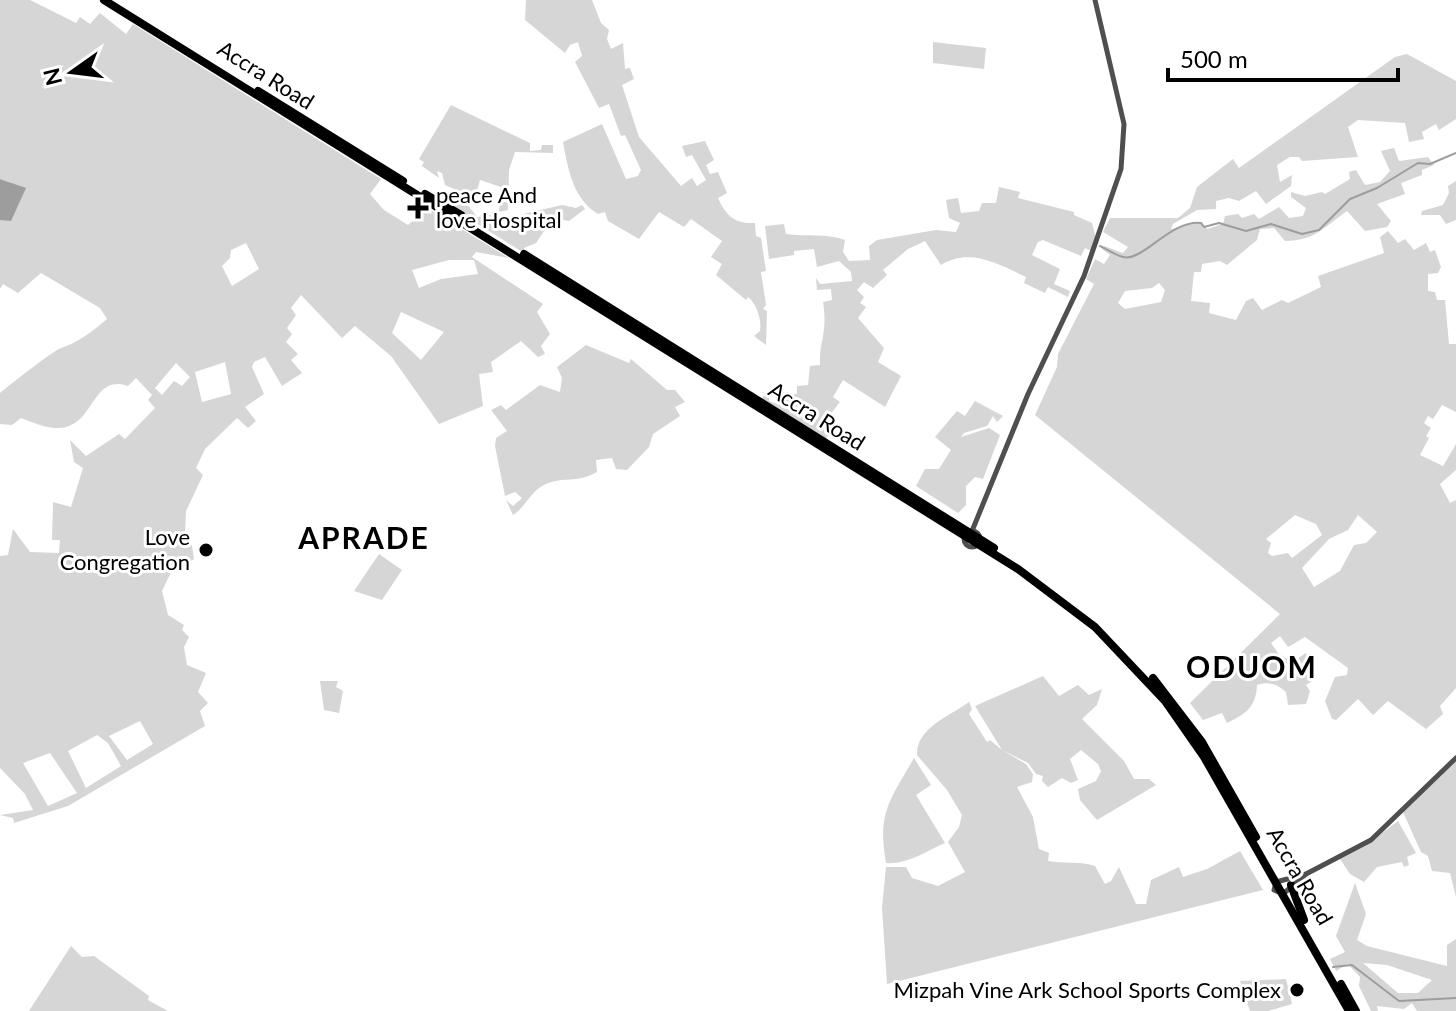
<svg xmlns="http://www.w3.org/2000/svg" width="1456" height="1011" font-family="Lato,sans-serif">
<style>
.green{fill:#d6d6d6;fill-rule:evenodd}
.water{fill:#9d9d9d}
.lines{fill:none;stroke-linecap:round;stroke-linejoin:round}
.stream{stroke:#9d9d9d;stroke-width:2}
.tertiary{stroke:#4f4f4f;stroke-width:5}
.trunk{stroke:#000;stroke-width:8}
.poi-dot{fill:#000;stroke:#fff;stroke-width:3}
.labels{text-anchor:middle;stroke-width:6;stroke-linejoin:round;paint-order:stroke}
.street-label{font-size:22px;fill:#000;stroke:#fff}
.poi-label{font-size:22px;fill:#000;stroke:#fff;text-anchor:end}
.district-label{font-size:30px;font-weight:bold;letter-spacing:2px;fill:#000;stroke:#fff}
</style>
<rect width="100%" height="100%" fill="#fff"/>
<g class="green">
<path d="M0,0h30l46,23 4,-6 10,7 10,-11 26,21 7,-10 248,155 -11,15 14,16 24,15 19,-17 82,50 -33,-6 -4,5 71,47 -6,8 13,22 -9,12 4,8 -7,3 -17,-16 -30,21 2,10 -14,2 4,32 -44,18 -48,-68 -36,-30 -13,12 -41,-43 -10,13 5,7 -9,13 5,6 -6,8 12,12 -7,6 11,13 -20,13 -17,-29 -11,5 -2,5 12,27 -19,13 11,14 -8,7 -11,-10 -32,31 -9,19 7,7 -17,36 -1,25 6,3 3,20 -11,7 -8,-2 -13,27 6,24 16,10 -2,5 7,7 -5,10 3,18 19,8 -8,19 10,11 -8,8 5,15 -137,80 -54,17 -1,-5 -13,-3 33,-5 -8,-16 -25,-26v-212l8,-1 5,-26 17,23 29,1 1,-13h-8l1,-38 18,5 12,-39 -9,-6 -4,-22 16,16 33,-22 6,5 30,-31 -7,-8 4,-5 -16,-17 -8,8c-37,-13 -33,41 -69,42 -12,1 -27,-6 -38,-10l-9,7 -12,-1v-31c7,-6 54,-43 61,-45 16,-5 31,-16 46,-29l-7,-11 -59,-35 -23,20 -15,-9 -3,5v-69l12,-37 -12,-4zM246,243l13,26 -27,17 -10,-20 8,-8 1,-8zM449,260h25l4,14 -37,5 -22,9 -7,-18zM401,312l43,20 -23,28 -29,-27zM225,362l6,32 -29,8 -7,-30zM176,363l14,14 -8,9 -8,-5 -12,14 -7,-7zM140,721l13,23 -26,16 -18,-24zM97,735l11,8 13,23 -35,22 -18,-37zM50,753l27,40 -29,13 -25,-43z"/>
<path d="M526,0h66l9,23 8,7 -2,9 4,10 12,-6 2,26 5,-1 4,11 -12,6 17,52 42,49 11,-8 5,8 9,-6 -14,-25 -6,2 -4,-11 23,-5 9,19 -8,5 4,9 8,-2 9,21 -9,5c8,18 17,26 37,25l1,13 5,2 5,33 -5,1 5,33 -3,4 4,2 -1,34 -12,-9 6,-5c2,-12 -4,-28 -12,-34l-2,3 -30,-25 6,-11 -11,-7 11,-16 -31,-22 -7,8 -25,-15 -20,27 -31,-18 -3,-9 -7,2c-25,-15 -30,-45 -35,-72l39,-18 24,55 12,-3 3,-6 -16,-35 -4,1 -12,-32 -10,4 -24,-46 7,-6 -4,-14 -8,3 -5,8 -40,-33z"/>
<polygon points="933,42 986,48 984,69 933,63"/>
<path d="M1407,54l49,27v38l-17,11 -3,-6 -14,8 2,7 -15,3 -4,-19 -47,-3 -10,7 10,30 -56,4 -3,-4h-9l-13,8 3,17 12,-7 -1,11 -25,18 -10,-13 -17,10 -10,-3 -13,3v8l-19,1 -24,14 -2,5 31,-7 5,7 16,-5 2,-8 13,-2 4,4 12,-4 5,5 20,-12 10,11 14,-2 3,-8 -15,-11v-5l14,4 17,-4 3,2 25,-15 -1,-7 7,-2 9,15 15,-3 10,-11 -9,-20 13,-3 5,13 29,-4 6,8 -12,5v5l-21,8 4,11 -28,10 14,17 -4,6 -22,4 -18,-20c-23,16 -32,30 -62,30l-11,-13 -14,1 -3,11 -30,25 -7,-4 -18,3 -1,8h-7l-3,29 19,2 -1,10 27,7 10,-19 7,-3 9,12 20,-10 6,3 33,-16 -3,-11 66,-23 -4,-16 8,-6 10,12 7,-4 9,11 12,-7 4,9 5,-2 6,17 -3,6 -10,1v17l7,1 2,8h8l4,44h7v68l-14,-7 -9,14 -5,-3 -4,7 7,5 -5,8 3,2 -9,17 23,11 13,-22v26l-16,14 10,19 6,-3v188l-16,18 3,8 -17,15 -38,-28 -15,14 -15,-16 -22,21 -4,-1 -7,-18 10,-24 12,-2 1,-7 -43,-31 -17,10 -8,-11 -9,7 7,10 14,9 14,-9 9,26 -9,6 4,6 -4,13 -18,1 -2,-13c-9,-8 -18,-11 -29,-7 -1,22 -11,29 -30,38l-5,-10 -19,7 -13,-17 90,-89 -245,-199 22,-48 1,-13 36,-70 -8,-5 9,-20 9,5 6,-9 -8,-6 2,-3 19,7 5,-6 -25,-15 7,-14h68l12,-10 7,-21 36,-28 6,9 156,-111zM1159,283l6,7 -4,12 -36,7 -7,-6 7,-12 27,-3zM1295,515l21,9 6,11 -30,23 -4,-5 -16,3 -4,-3 3,-10 -5,-4zM1358,515l19,17 -11,11 -12,2 -14,26 -26,16 -12,-19 27,-29 19,-9z"/>
<polygon points="451,105 530,143 530,151 541,150 542,145 553,145 553,153 515,152 509,170 508,210 499,212 501,187 480,180 476,194 470,196 445,185 442,173 437,171 439,178 422,166 424,162 419,159"/>
<polygon points="1456,181 1456,220 1446,224 1440,215 1421,215 1422,211 1443,205 1449,193 1448,186"/>
<path d="M999,187l21,5 -2,6 56,14v3l18,8 4,16 -5,12 -6,-3 -4,8 -38,-16 -5,2 -6,13 28,14 -6,15 16,7 -2,6 -20,-10 -3,6 -21,-10 2,-6c-27,-13 -57,-30 -85,-12l-16,-24 -17,8 -25,21 4,5 -14,13 -9,-6 -7,8 7,7 -4,6 6,4 -8,11 26,30 -6,14 23,14 -16,31 -42,-27 -10,17 7,5 -19,24 9,7 -5,7 -63,-40 1,-4h6v5l14,5 2,-11 12,-1v-8l11,-1 2,-19 10,-1c-1,-24 8,-33 3,-63l9,-2 -1,-11 -14,1 -1,-12 4,6 32,-3 -1,-9 -12,-11 -22,6 -3,-18 -20,2v4l-25,4 -4,-33 19,-2 2,10c20,3 40,-1 59,6l-2,12 6,9 21,-1 -1,-14 8,-6 59,-10 20,2 4,-9 -11,-5 -3,-18 12,-2 3,15 18,-2 3,-8h14z"/>
<polygon points="446,191 464,200 477,217 490,215 497,220 562,205 576,208 582,205 585,209 569,221 553,218 536,243 524,248 524,253 452,208 454,205 443,199"/>
<path d="M586,345l43,18 2,-4 36,31h8l10,12 -10,5 5,9 -27,18 -4,13 -22,23 -11,-1 -4,-11 -16,2 1,12c-22,12 -33,4 -51,12 -15,6 -20,23 -33,31l-7,-15 7,6 9,-8 -7,-6 -10,4 -10,-50 1,-8 11,-7 -16,-21 10,-5 5,5 34,-25 20,7 2,-14 -5,-11z"/>
<polygon points="975,401 1003,416 997,422 993,416 987,426 964,433 961,437 989,428 1000,435 983,479 975,477 966,486 966,505 958,513 916,486 925,469 939,469 951,450 935,437 957,411 965,416"/>
<polygon points="379,554 402,570 382,600 354,591"/>
<path d="M1043,676l16,20 19,-11 11,10 13,-6 -5,16 -15,14 42,42 10,18h15l7,6 -59,35 -17,-20 -2,-11 18,-8 5,-10 -3,-7 -17,-14 -11,9 8,21 -7,3 -9,-5 -14,9 -6,-6 1,-5 -7,-2 -8,-11 -26,-13 24,14 7,10 -1,8 -15,5 16,30 6,32 10,4 -1,8c15,3 34,0 47,5l10,18 6,-3 8,-14 17,37h10l5,-24 28,-13 4,10 24,-8 33,-18 23,39 -376,94 -5,-76 4,-41h20l6,11 26,8 27,-14 -17,-30 11,-15 3,-12 -15,-25 -30,-35c-1,-27 33,-39 52,-53l3,7 -3,5 18,28 3,-2 12,10 -27,-44z"/>
<polygon points="320,681 338,681 336,687 343,691 339,713 324,710"/>
<path d="M914,758l17,27 -15,10 29,48c-19,8 -38,22 -59,20 -9,-50 4,-63 28,-105z"/>
<polygon points="1456,762 1456,897 1450,873 1432,871 1428,856 1421,852 1403,812"/>
<polygon points="1398,821 1416,853 1407,857 1409,865 1404,867 1402,862 1377,867 1364,882 1350,874 1340,859 1365,846"/>
<path d="M1355,883l11,31 -9,26 10,6 80,20v-21l9,-6v72h-39l-5,-8 -8,6 -27,-3 1,5h-7l-12,-25 1,-9 -12,-13 -12,7 -6,-12 15,-7 -9,-16zM1363,963l24,2 45,15 -14,13h-20z"/>
<polygon points="71,946 82,957 94,956 149,996 148,1000 168,1011 29,1011"/>
<polygon points="1286,979 1292,1004 1268,1011 1250,1011 1240,981"/>
</g>
<polygon class="water" points="0,179 26,188 11,221 0,220"/>
<g class="lines">
<g class="stream">
<path d="M1100,246c7,3 15,9 23,11 20,5 47,-37 78,-34l3,4 15,-4 27,8 25,-7 31,10 17,-4 31,-31 27,-11 41,-25 12,1 26,-11"/>
<polyline points="1333,967 1352,965 1399,1001 1456,998"/>
</g>
<g class="tertiary">
<polyline points="972,531 1028,394 1084,276 1121,169 1124,124 1095,0"/>
<circle cx="972" cy="539" r="8"/>
<polyline points="1306,874 1283,894 1274,890 1276,882 1306,874 1371,840 1456,758"/>
</g>
<g class="trunk">
<polyline points="104,0 1018,569 1095,627 1165,701 1204,757 1349,1011"/>
<polyline points="258,91 403,181"/>
<polyline points="425,194 461,215"/>
<polyline points="524,254 994,548"/>
<polyline points="1153,678 1202,742 1256,837"/>
<polyline points="1291,885 1304,920"/>
<polyline points="1341,984 1356,1011"/>
</g>
</g>
<g class="poi-dot">
<path d="M414 196h8v8h8v8h-8v8h-8v-8h-8v-8h8z"/>
<circle cx="206" cy="550" r="8"/>
<circle cx="1297" cy="990" r="8"/>
</g>
<g class="labels">
<g class="street-label">
<text transform="translate(266 75) rotate(32)" y="8">Accra Road</text>
<text transform="translate(817 416) rotate(32)" y="8">Accra Road</text>
<text transform="translate(1300 876) rotate(60)" y="8">Accra Road</text>
</g>
<g class="poi-label">
<text x="436" y="203" text-anchor="start">peace And<tspan x="436" dy="25">love Hospital</tspan></text>
<text x="190" y="545">Love<tspan x="190" dy="25">Congregation</tspan></text>
<text x="1281" y="998">Mizpah Vine Ark School Sports Complex</text>
</g>
<g class="district-label">
<text x="364" y="549">APRADE</text>
<text x="1252" y="678">ODUOM</text>
</g>
</g>
<g transform="translate(72 72) rotate(256)" stroke="#ffffff" stroke-width="6" paint-order="stroke">
<path d="M0-6L14 30L0 20L-14 30Z" fill="#000000"/>
<text y="-12" font-size="22" font-weight="bold" text-anchor="middle" fill="#000000">N</text>
</g>
<path d="M1168 68v12h230v-12" fill="none" stroke="#000000" stroke-width="4"/>
<text x="1180" y="68" font-size="24" fill="#000000" stroke="#ffffff" stroke-width="6" paint-order="stroke">500 m</text>
</svg>
